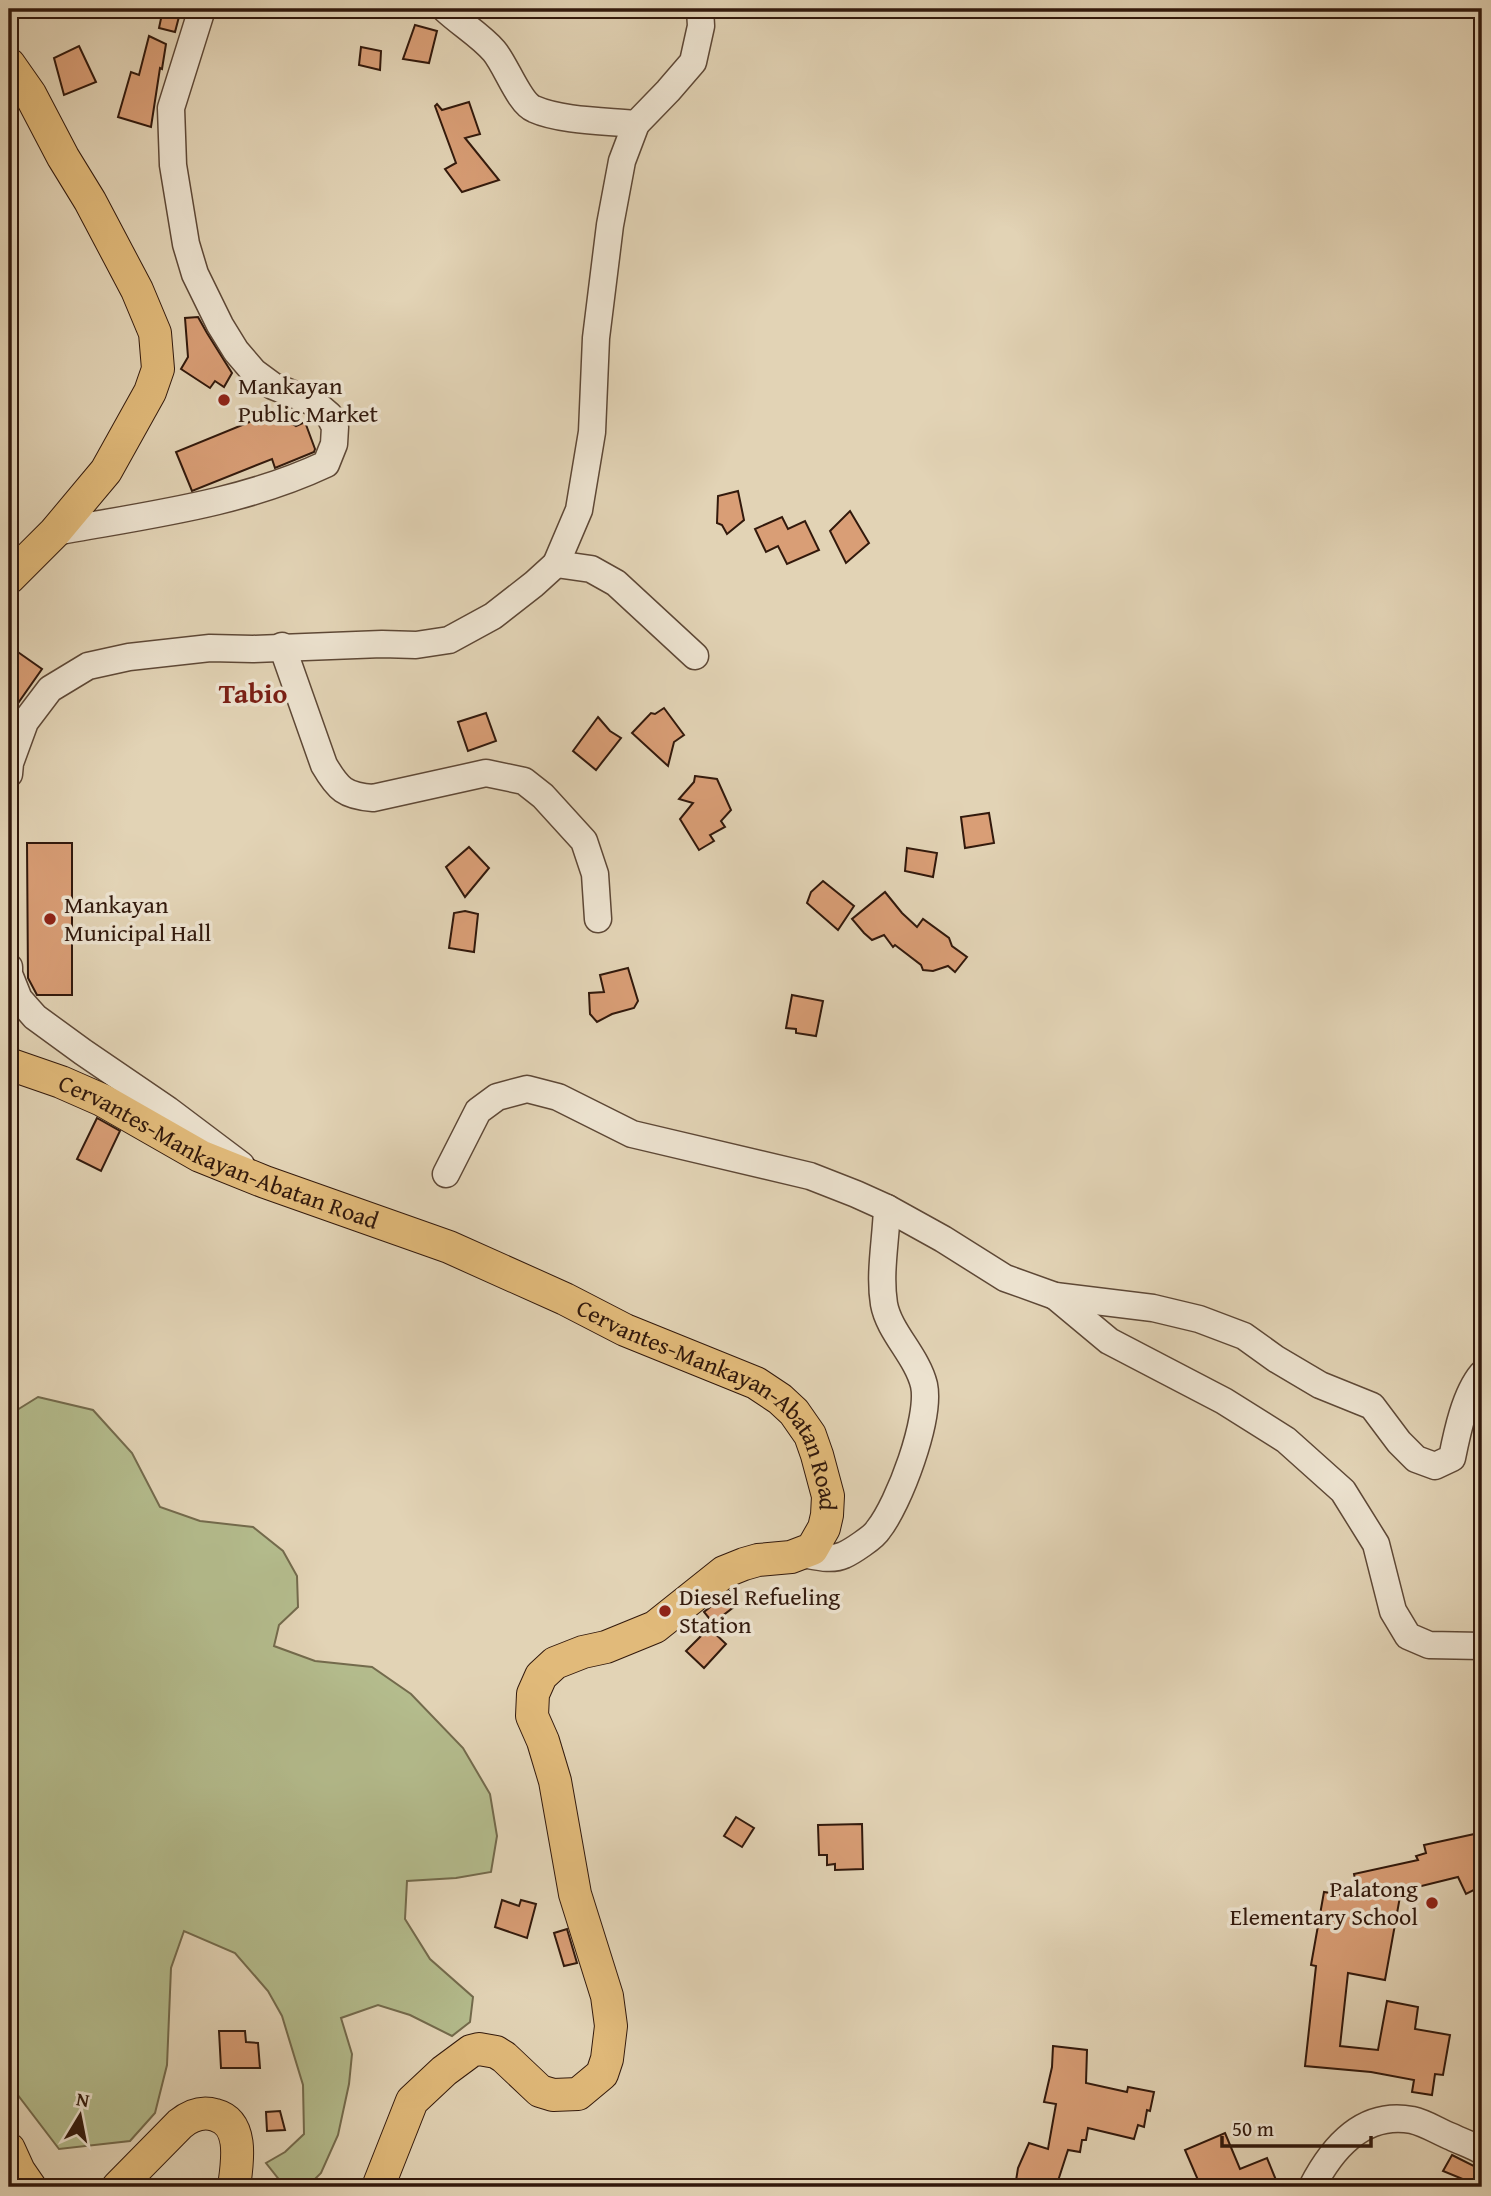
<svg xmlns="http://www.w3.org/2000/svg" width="1491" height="2196" font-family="'Gentium Book Plus',serif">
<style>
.green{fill:#b4bc8d;stroke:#736a4c;stroke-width:2}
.building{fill:#d99e76;stroke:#32190c;stroke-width:2}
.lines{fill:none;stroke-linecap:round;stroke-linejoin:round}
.minor-casing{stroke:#5e4836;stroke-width:29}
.major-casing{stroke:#32190c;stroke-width:34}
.minor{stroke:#ece2cf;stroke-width:26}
.major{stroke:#e1ba7a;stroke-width:32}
.poi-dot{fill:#8f2418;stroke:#ece2cf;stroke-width:2.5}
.labels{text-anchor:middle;stroke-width:7;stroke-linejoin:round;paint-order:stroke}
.poi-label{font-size:24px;fill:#32190c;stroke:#ece2cf;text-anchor:start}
.street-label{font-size:24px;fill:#32190c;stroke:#ece2cf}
.quarter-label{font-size:28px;font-weight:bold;fill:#7a1f14;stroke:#ece2cf}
</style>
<rect width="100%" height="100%" fill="#e2d3b5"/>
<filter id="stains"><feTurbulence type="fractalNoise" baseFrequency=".00286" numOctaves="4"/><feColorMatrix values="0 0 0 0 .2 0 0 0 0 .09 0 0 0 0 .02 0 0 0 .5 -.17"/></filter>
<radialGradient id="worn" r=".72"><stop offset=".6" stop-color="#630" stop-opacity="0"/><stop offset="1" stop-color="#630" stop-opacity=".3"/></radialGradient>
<polygon class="green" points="38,1397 93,1410 132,1453 160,1507 200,1521 253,1527 283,1551 297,1576 298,1607 279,1625 274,1646 315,1661 372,1667 411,1694 463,1748 490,1794 497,1836 491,1872 456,1878 407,1881 405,1919 430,1959 473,1997 470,2022 452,2036 410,2015 378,2005 341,2018 352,2054 349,2084 338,2135 321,2173 307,2187 285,2187 266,2163 285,2152 304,2134 303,2085 282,2016 268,1991 235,1953 184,1931 171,1968 167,2065 155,2113 130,2141 59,2149 17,2094 9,2089 9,1415"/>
<g class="building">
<polygon points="163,9 181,9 175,32 159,28"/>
<polygon points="415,25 437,31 429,63 403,59"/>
<polygon points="149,36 166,44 162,69 160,68 151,127 118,117 131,72 139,75"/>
<polygon points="79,46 96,82 64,95 54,58"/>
<polygon points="361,47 381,51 380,70 359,65"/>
<polygon points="469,102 480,134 465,138 499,180 462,192 445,169 456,163 435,106 437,104 442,110"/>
<polygon points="198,317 207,333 232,373 224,387 215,381 210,388 181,369 188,357 185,318"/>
<polygon points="274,412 296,426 305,422 315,449 314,452 275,468 272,459 192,491 176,452"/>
<polygon points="738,491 744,520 727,534 722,525 717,523 718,496"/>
<polygon points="850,511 869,543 846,563 830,531"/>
<polygon points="782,517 788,529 805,521 819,550 787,564 778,546 766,552 755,529"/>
<polygon points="15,650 42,669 9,716 9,658"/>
<polygon points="664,708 684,735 674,742 668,766 632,733 651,713 655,714"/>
<polygon points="486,713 496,741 468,751 458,722"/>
<polygon points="598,717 610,731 621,738 596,770 573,751"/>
<polygon points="695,776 717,779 731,810 721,821 725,827 710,835 714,841 699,850 680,819 693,803 679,799 694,782"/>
<polygon points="989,813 994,843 965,848 961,817"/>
<polygon points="27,843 72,843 72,995 37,995 28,978"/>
<polygon points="469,847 489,868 465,897 446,867"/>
<polygon points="907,848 937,853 933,877 905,871"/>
<polygon points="823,881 854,906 838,930 807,903 811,892"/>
<polygon points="885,892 902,913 917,927 923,919 949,938 952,946 967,957 955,972 948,966 933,971 923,970 921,965 895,945 893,947 884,935 872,940 864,933 852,919"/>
<polygon points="465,911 478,914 474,952 449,948 454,913"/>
<polygon points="628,968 638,1001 634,1008 612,1014 597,1022 590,1014 589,993 604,992 600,975"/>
<polygon points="792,995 823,1001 816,1036 796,1033 796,1029 786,1028"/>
<polygon points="97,1118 120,1131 101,1171 77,1159"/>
<polygon points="730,1591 739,1603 713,1623 704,1612"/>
<polygon points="709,1628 726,1644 704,1668 686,1651"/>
<polygon points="736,1817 754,1828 742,1847 724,1836"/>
<polygon points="862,1824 863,1869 835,1870 835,1864 827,1865 827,1855 819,1855 818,1825"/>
<polygon points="1479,1833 1482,1846 1482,1886 1466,1894 1458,1877 1401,1891 1385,1980 1348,1973 1340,2046 1378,2050 1387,2001 1418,2007 1415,2029 1450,2035 1443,2075 1435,2074 1432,2095 1412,2092 1414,2080 1371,2072 1305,2066 1316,1966 1311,1965 1324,1892 1359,1898 1354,1874 1418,1860 1416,1856 1426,1853 1424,1845"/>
<polygon points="502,1900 519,1906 521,1900 536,1904 527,1938 495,1927"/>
<polygon points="567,1929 577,1963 564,1966 554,1933"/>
<polygon points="219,2031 245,2031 246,2042 258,2043 260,2068 221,2068"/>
<polygon points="1053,2046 1087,2050 1086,2083 1127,2092 1128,2087 1154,2092 1150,2111 1147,2110 1144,2127 1138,2125 1134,2139 1088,2128 1086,2140 1082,2140 1080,2152 1068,2150 1056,2187 1015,2187 1018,2168 1029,2143 1048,2149 1056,2104 1044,2102 1052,2067"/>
<polygon points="280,2111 285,2130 267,2131 266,2112"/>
<polygon points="1225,2133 1240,2169 1267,2158 1276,2180 1259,2187 1201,2187 1185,2150"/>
<polygon points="1452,2155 1482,2170 1482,2187 1443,2171"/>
</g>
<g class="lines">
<g class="minor-casing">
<g id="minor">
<path d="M445,9c16,15 35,26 49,42 12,14 25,52 40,58 27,12 72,12 102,15"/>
<path d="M55,532c92,-17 186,-28 271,-68l8,-20 1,-17 -6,-12 -14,-12 -42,-17 -19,-14 -18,-21 -16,-26 -25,-51 -9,-30 -13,-79 -2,-57 31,-99"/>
<polyline points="556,564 579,510 592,432 596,338 610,225 622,161 636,124 668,91 693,62 701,26 700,9"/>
<path d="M282,646l42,119c14,24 21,31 49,33l113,-25 38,8 19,15 41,45 11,33 3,45"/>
<polyline points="9,774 10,763 25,722 50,689 88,666 129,657 210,648 253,649 382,644 416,645 449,640 493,616 534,584 556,564 591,569 616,583 695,656"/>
<polyline points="9,967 9,974 19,999 35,1017 83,1052 168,1110 241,1165"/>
<path d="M446,1174l32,-63 19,-14 30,-8 31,8 74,37 178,42 46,18 31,14c-1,32 -8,65 -3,96 5,28 33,52 40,81 7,33 -25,119 -46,145 -4,7 -27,22 -34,25 -13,6 -29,1 -42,-1"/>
<path d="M887,1208l56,31 62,39 50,18 98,12 46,11 45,17 32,23 44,26 52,21 27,36 17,17 19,7 17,-8c5,-25 13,-64 30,-84"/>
<polyline points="1055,1296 1109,1341 1224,1401 1286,1440 1343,1491 1376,1544 1393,1611 1408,1636 1429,1645 1482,1646"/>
<path d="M1312,2187c20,-39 51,-76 100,-67 14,3 27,12 40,17 10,5 20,8 30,14"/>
</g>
</g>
<g class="major-casing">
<g id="major">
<polyline points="9,64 30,94 63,157 90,201 137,290 155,333 158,369 150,392 106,471 55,532 9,578"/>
<path id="s1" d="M9,1064l52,18 41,18 98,56 65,26 184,65 116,52 60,31 131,53 24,16 14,13 16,23 7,20 11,41 -1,19 -3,13 -12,21 -21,8 -33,3 -14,4 -20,8 -69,55 -49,20 -23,5 -28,11 -14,13 -8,18 -1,22 11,25 12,40 20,113 32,102 4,30 -4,33 -5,15 -24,20 -25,1 -13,-4 -36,-34 -8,-5 -17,-3 -8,2 -27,20 -32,30 -34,86"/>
<polyline points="9,2149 19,2171 30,2187"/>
<path d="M118,2187l62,-63c11,-9 22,-13 35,-9 30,8 22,49 19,72"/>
</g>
</g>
<use href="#minor" class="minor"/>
<use href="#major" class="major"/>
</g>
<g class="poi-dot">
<circle cx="224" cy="400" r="7"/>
<circle cx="50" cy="919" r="7"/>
<circle cx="665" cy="1611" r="7"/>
<circle cx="1432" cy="1903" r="7"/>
</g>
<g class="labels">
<g class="poi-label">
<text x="238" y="394">Mankayan<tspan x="238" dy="28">Public Market</tspan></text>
<text x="64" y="913">Mankayan<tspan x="64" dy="28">Municipal Hall</tspan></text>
<text x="679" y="1605">Diesel Refueling<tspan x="679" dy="28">Station</tspan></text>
<text x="1418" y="1897" text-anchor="end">Palatong<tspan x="1418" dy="28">Elementary School</tspan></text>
</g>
<g class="street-label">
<text dy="8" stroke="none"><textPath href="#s1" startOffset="228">Cervantes-Mankayan-Abatan Road</textPath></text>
<text dy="8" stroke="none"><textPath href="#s1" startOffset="794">Cervantes-Mankayan-Abatan Road</textPath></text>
</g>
<g class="quarter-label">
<text x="253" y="703">Tabio</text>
</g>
</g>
<rect width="1491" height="2196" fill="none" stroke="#e2d3b5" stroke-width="35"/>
<rect x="10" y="10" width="1470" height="2175" fill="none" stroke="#32190c" stroke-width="3.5"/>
<rect x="18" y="18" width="1456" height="2161" fill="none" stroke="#32190c" stroke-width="2"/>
<g transform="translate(80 2116) rotate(10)" stroke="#ece2cf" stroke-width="5" paint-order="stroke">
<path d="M0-5L12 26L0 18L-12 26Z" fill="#32190c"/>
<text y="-10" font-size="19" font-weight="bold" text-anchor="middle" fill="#32190c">N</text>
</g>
<path d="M1222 2136v10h149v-10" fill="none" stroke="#32190c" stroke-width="3.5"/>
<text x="1232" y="2136" font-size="21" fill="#32190c" stroke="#ece2cf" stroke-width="5" paint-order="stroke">50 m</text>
<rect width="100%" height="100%" filter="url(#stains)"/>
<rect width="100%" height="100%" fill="url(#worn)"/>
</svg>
